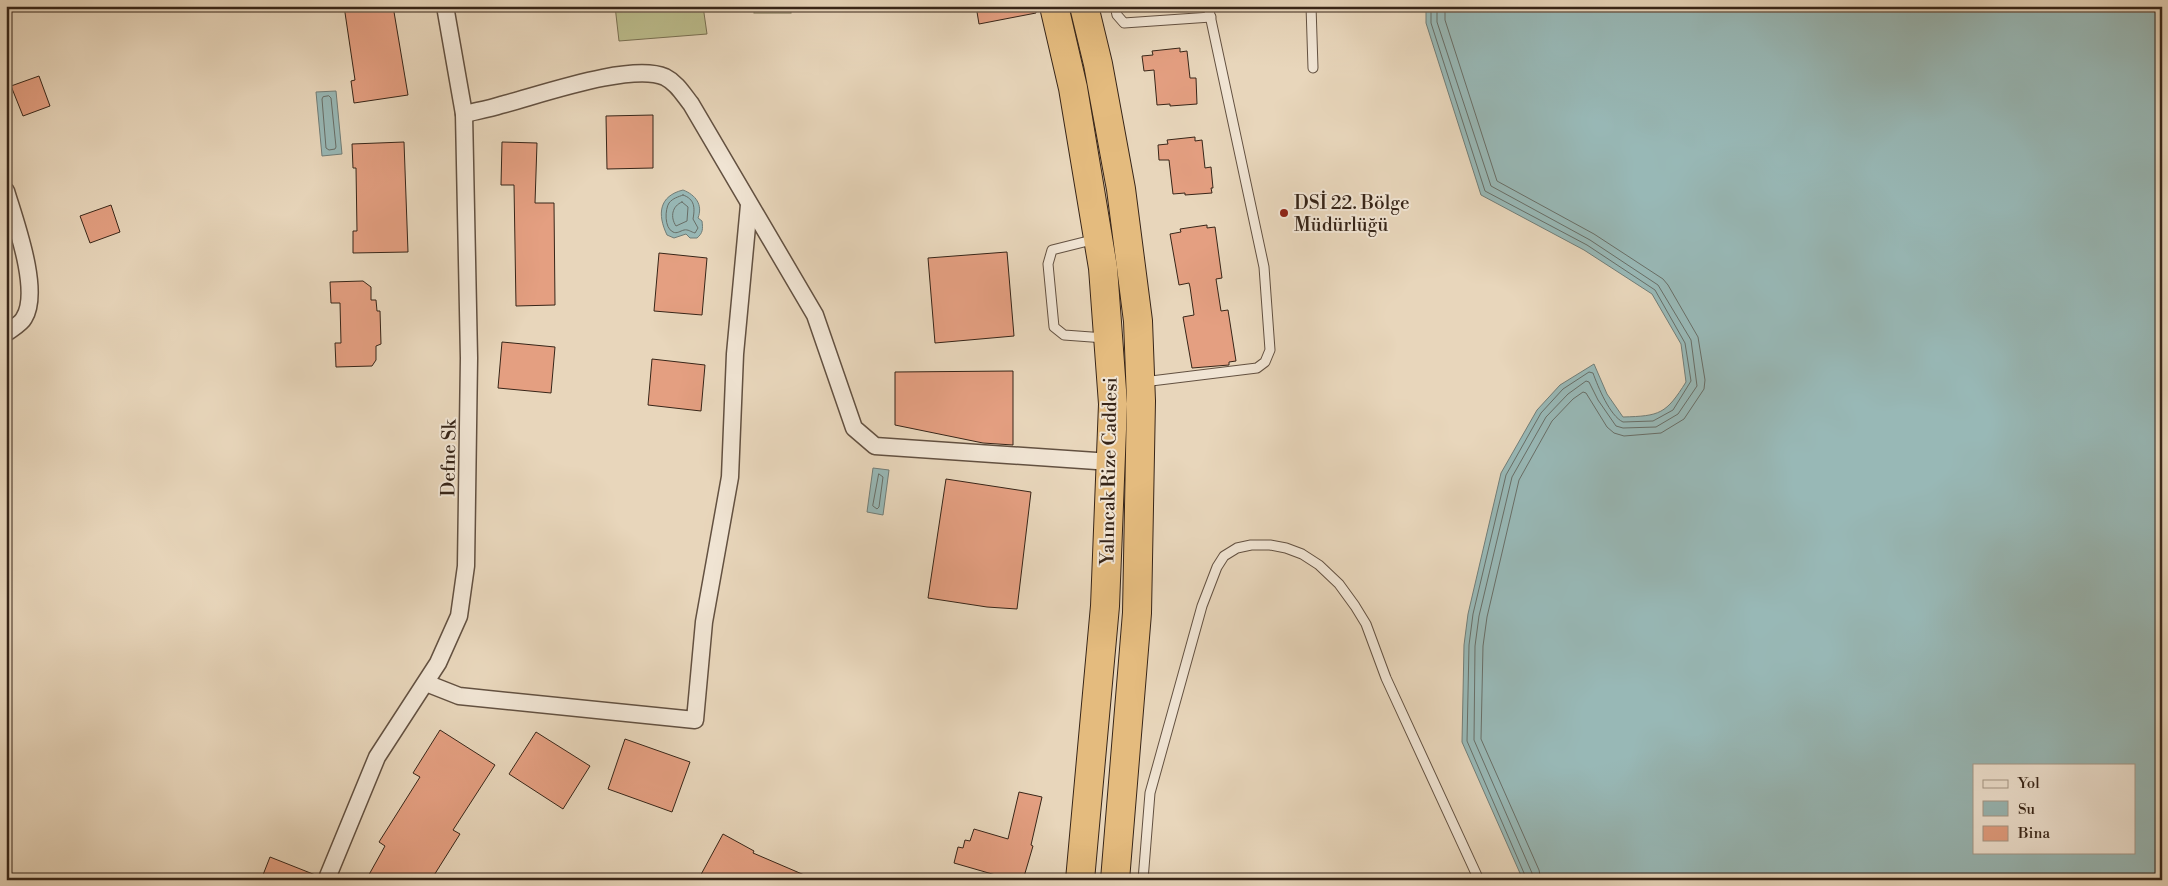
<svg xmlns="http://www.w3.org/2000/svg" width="2168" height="886" font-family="'Libre Bodoni',serif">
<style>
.green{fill:#bbbc8c;stroke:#797052}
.water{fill:#98b8b6;stroke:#717d77;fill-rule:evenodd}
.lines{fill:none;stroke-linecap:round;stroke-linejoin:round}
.shore{stroke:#686e67;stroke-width:1}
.building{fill:#e49f81;stroke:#372518}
.service-casing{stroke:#635141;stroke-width:11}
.minor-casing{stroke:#635141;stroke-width:19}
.trunk-casing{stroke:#372518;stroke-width:30}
.service{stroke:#f0e4d3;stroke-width:9}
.minor{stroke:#f0e4d3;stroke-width:16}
.trunk{stroke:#e4bb7e;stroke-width:28}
.poi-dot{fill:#8f2418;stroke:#f0e4d3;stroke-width:2}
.labels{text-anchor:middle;stroke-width:4;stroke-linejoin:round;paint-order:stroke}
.poi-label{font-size:19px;fill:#372518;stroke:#f0e4d3;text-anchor:start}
.street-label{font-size:19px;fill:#372518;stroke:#f0e4d3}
</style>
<rect width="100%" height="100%" fill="#e8d6bb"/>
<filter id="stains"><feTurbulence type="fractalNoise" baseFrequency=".004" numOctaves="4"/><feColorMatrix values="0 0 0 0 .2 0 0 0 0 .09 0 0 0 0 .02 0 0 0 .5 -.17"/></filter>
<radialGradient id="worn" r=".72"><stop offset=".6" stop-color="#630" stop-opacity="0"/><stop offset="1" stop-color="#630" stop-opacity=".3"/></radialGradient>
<g class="green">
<polygon points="615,6 703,6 707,34 619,41"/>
<rect x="754" y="6" width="37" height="7"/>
</g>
<g class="water">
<path d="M1426,6h736v874h-639l-61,-138 2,-97 4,-31 33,-141 36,-63 23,-25 34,-21 13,30 16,23c37,-1 43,-3 63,-35l-5,-38 -29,-50 -68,-44 -103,-55 -55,-172zM1974,765h160v87h-160z"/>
<polygon points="336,91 342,154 322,156 316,92"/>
<path d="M683,190c13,5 20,15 15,28l4,3c1,8 1,12 -5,17h-7l-4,-4 -12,4 -7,-3c-10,-21 -8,-39 16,-45z"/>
<polygon points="873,468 889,470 883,515 867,512"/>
</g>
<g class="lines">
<g class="shore">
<path d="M1431,6v17l54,168 102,54 68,45 30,53 6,38 -18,29 -20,11 -30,1c-13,-6 -25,-35 -30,-49l-4,-1 -26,17 -22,24 -35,62 -33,139 -4,31 -2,96 60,139"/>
<polyline points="1437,6 1437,22 1491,186 1590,240 1658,285 1691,340 1697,386 1678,414 1656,427 1623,428 1616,426 1598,400 1589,382 1586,381 1568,394 1546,417 1512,477 1479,616 1475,646 1474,740 1532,873 1533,880"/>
<polyline points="1445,6 1445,20 1497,181 1594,234 1663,279 1668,285 1698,337 1705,380 1704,389 1684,419 1661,433 1624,436 1614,433 1607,427 1586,393 1583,392 1573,399 1552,421 1519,480 1487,617 1483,646 1481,739 1539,870 1541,880"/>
<polygon points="329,96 331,98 336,147 335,149 329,150 326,148 322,99 323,97"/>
<path d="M683,195c12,4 12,13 10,24l5,9 -3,5c-4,-1 -7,-4 -11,-3 -4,1 -7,4 -11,2 -9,-4 -8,-23 -4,-29 4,-5 9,-6 14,-8z"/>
<path d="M682,202l6,5 -1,14 -11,5c-6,-9 -4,-20 6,-24z"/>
<polygon points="879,474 883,477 879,507 877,509 873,506"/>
</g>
</g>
<g class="building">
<polygon points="344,6 393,6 408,95 354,103 351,81 355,80"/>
<polygon points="976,6 1036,6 1036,13 979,24"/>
<polygon points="1180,48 1180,52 1187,51 1190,78 1196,78 1197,104 1170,106 1170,104 1157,105 1154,70 1144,71 1142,56 1153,55 1152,51"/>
<polygon points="39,76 50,106 23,116 11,86"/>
<polygon points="653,115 653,168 607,169 606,116"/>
<polygon points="1195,137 1195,141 1202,140 1205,168 1211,167 1213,188 1211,188 1212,193 1185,195 1185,193 1173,194 1169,160 1159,160 1158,145 1168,144 1167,140"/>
<polygon points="404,142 408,252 353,253 353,231 357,231 356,168 353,168 352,144"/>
<polygon points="502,142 537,143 535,203 554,203 555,305 516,306 514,185 501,185"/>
<polygon points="111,205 120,232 90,243 80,216"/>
<polygon points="1207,225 1207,228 1215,227 1222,278 1216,279 1221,311 1228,310 1236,361 1229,362 1229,365 1192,368 1183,317 1194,315 1190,287 1189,283 1179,285 1170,234 1181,232 1180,229"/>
<polygon points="1007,252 1014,336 935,343 928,258"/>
<polygon points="659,253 707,258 702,315 654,311"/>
<polygon points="363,281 371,287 371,300 376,300 377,311 380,311 381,344 376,346 376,360 372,366 336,367 335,343 341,343 340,303 331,303 330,282"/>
<polygon points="502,342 555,347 551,393 498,388"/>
<polygon points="652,359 705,365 701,411 648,405"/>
<polygon points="1013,371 1013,445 983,443 895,425 895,372"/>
<polygon points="946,479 1031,492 1017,609 987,607 928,598"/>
<polygon points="440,730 495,765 453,830 460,834 431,880 366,880 385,846 379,842 420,777 413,773"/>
<polygon points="536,732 590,766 563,809 509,774"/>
<polygon points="625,739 690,762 672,812 608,789"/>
<polygon points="1019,792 1042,797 1031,845 1033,846 1023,880 1013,880 954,863 958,847 963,848 965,840 970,841 974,829 1008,839"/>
<polygon points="723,834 754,851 753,853 816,880 698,880"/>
<polygon points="270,857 318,876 318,880 261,880"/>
</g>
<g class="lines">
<g class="service-casing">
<g id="service">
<polyline points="1115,6 1117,15 1124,23 1211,17"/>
<polyline points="1311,6 1313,68"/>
<polyline points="1096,239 1052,250 1048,264 1054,327 1064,335 1105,338"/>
<polyline points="1143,382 1257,368 1265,362 1270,350 1264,267 1208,6"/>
<polyline points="1143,880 1150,793 1202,606 1217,567 1224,556 1237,548 1251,545 1270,545 1286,548 1302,554 1319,565 1339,584 1355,606 1366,624 1386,678 1479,880"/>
</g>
</g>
<g class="minor-casing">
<g id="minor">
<path d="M464,114c12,-3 25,-5 37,-9 36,-9 130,-43 164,-28 12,6 18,17 26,27l124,211 39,113 21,18 236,16"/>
<path d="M6,191c9,30 35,100 18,127 -3,6 -13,11 -18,15"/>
<polyline points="426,683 459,696 695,720 704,622 730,477 735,354 749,205"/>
<polyline points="328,880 328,876 377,757 438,663 459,616 466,566 469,358 464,114 445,6"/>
</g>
</g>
<g class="trunk-casing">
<g id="trunk">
<polyline points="1054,6 1073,88 1103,268 1113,404 1105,606 1080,880"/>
<polyline points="1084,6 1098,64 1121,189 1138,321 1141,401 1137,613 1115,880"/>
</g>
</g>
<use href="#service" class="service"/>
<use href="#minor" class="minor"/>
<use href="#trunk" class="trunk"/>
</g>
<circle class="poi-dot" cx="1284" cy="213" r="5"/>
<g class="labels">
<g class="poi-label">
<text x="1294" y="209">DSİ 22. Bölge<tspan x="1294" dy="22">Müdürlüğü</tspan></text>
</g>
<g class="street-label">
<text transform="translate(448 458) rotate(-89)" y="7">Defne Sk</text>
<text transform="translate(1108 471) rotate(-89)" y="7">Yalıncak Rize Caddesi</text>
</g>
</g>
<rect width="2168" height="886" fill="none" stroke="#e8d6bb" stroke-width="25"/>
<rect x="8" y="8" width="2153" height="871" fill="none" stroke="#372518" stroke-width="2.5"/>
<rect x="12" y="12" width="2143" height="861" fill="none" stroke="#372518"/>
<rect x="1973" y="764" width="162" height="90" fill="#f0e4d3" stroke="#a69888"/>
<rect x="1983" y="780" width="25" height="8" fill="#f0e4d3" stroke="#a69888"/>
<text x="2018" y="788" font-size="15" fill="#372518">Yol</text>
<rect x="1983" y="801" width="25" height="15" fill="#98b8b6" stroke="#a69888"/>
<text x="2018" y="814" font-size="15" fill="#372518">Su</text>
<rect x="1983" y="826" width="25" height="15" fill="#e49f81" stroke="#a69888"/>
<text x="2018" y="838" font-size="15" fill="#372518">Bina</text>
<rect width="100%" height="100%" filter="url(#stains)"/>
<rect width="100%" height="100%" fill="url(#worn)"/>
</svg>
